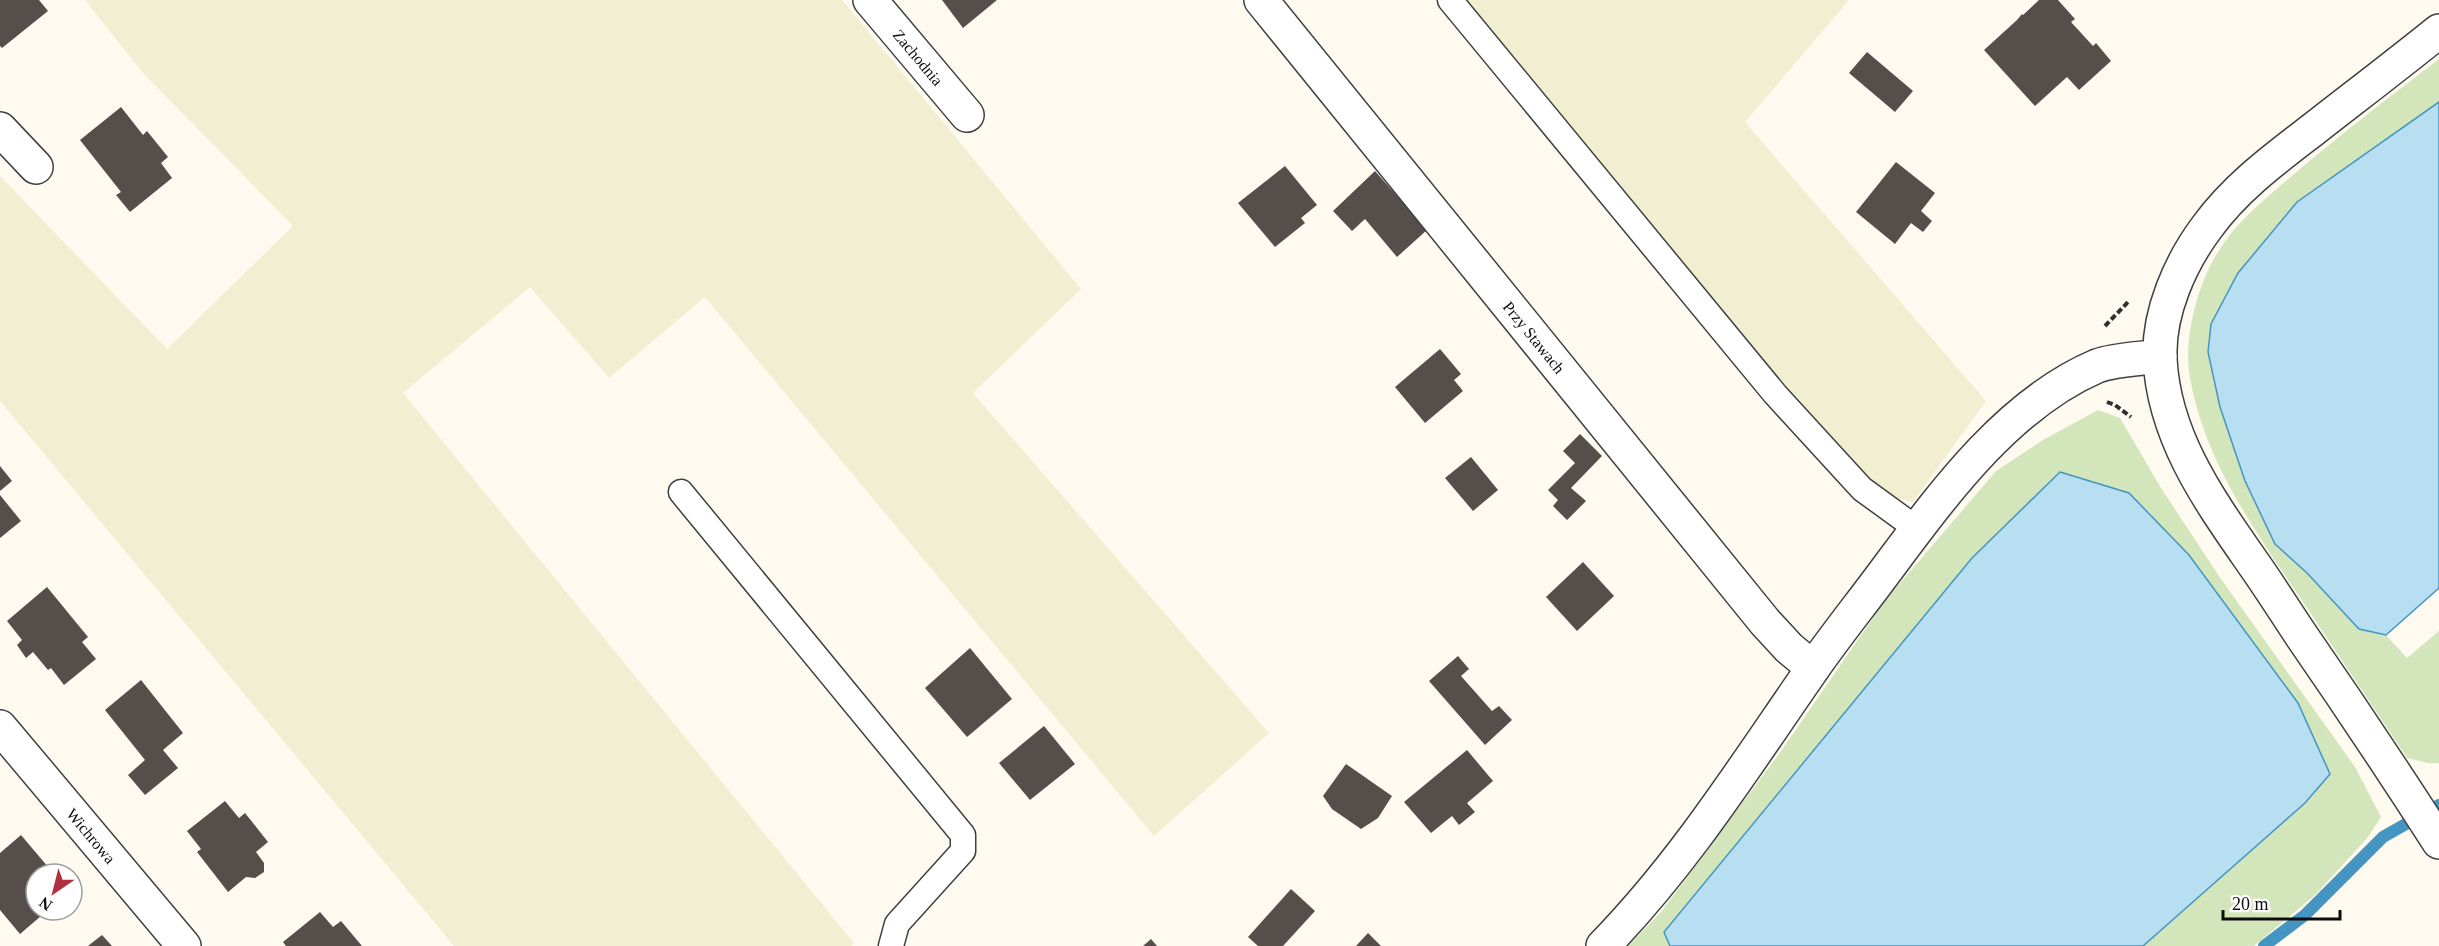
<svg xmlns="http://www.w3.org/2000/svg" width="2439" height="946" font-family="'Times New Roman',serif">
<style>
.farmland{fill:#f2eed1}
.green{fill:#d3e6bb}
.water{fill:#b8def1;stroke:#4495c2;stroke-width:1.5}
.lines{fill:none;stroke-linecap:round;stroke-linejoin:round}
.stream{stroke:#4495c2;stroke-width:12}
.building{fill:#554e4b}
.service-casing{stroke:#404040;stroke-width:27}
.minor-casing{stroke:#404040;stroke-width:36}
.path{stroke:#2f2f2f;stroke-width:4;stroke-dasharray:6 3;stroke-linecap:butt}
.service{stroke:#fff;stroke-width:24}
.minor{stroke:#fff;stroke-width:33}
.labels{text-anchor:middle;stroke-width:6;stroke-linejoin:round;paint-order:stroke}
.street-label{font-size:16px;fill:#0d0d0d;stroke:#fff}
</style>
<rect width="100%" height="100%" fill="#fefaef"/>
<g class="farmland">
<polygon points="85,0 842,0 1081,289 973,393 1269,733 1154,836 705,297 609,378 530,287 403,393 854,943 851,946 454,946 0,401 0,176 167,349 293,226 143,73"/>
<polygon points="1450,0 1849,0 1745,122 1986,401 1913,502 1862,489"/>
</g>
<g class="green">
<path d="M2439,59v43l-142,100 -59,71 -27,51 -3,28 12,55 25,74 30,63 32,29 52,56 27,6 21,23 32,-27v132h-11l-21,-5c-35,-53 -71,-106 -106,-159 -46,-68 -96,-137 -111,-221 -7,-38 7,-93 28,-126 18,-30 48,-54 75,-77 48,-41 96,-78 146,-116z"/>
<polygon points="2098,410 2120,418 2161,488 2221,579 2355,767 2381,817 2368,837 2316,894 2254,946 2143,946 2305,803 2298,703 2189,555 2129,493 2060,472 1972,558 1664,932 1670,946 1628,946 1661,912 1779,754 1884,602 1996,471 2043,440"/>
</g>
<g class="water">
<polygon points="2439,102 2439,588 2386,635 2359,629 2307,573 2275,544 2245,481 2220,407 2208,352 2211,324 2238,273 2297,202"/>
<polygon points="2060,472 2129,493 2189,555 2298,703 2330,774 2305,803 2143,946 1670,946 1664,932 1972,558"/>
</g>
<g class="lines">
<polyline class="stream" points="2264,946 2305,915 2383,837 2439,805"/>
</g>
<g class="building">
<polygon points="0,0 39,0 48,11 2,48 0,46"/>
<polygon points="942,0 997,0 963,28"/>
<polygon points="2039,0 2058,0 2075,19 2071,22 2093,46 2096,43 2111,61 2079,90 2067,77 2035,106 1984,50 2017,20 2022,14 2023,15"/>
<polygon points="1867,52 1913,91 1895,112 1849,73"/>
<polygon points="121,107 143,135 147,131 168,157 161,163 172,178 130,212 116,195 121,192 80,140"/>
<polygon points="1896,162 1935,193 1921,211 1932,221 1923,232 1911,223 1895,244 1856,212"/>
<polygon points="1285,166 1317,205 1301,218 1305,223 1275,247 1238,203"/>
<polygon points="1375,171 1427,230 1397,257 1365,219 1352,231 1333,211"/>
<polygon points="1440,349 1461,374 1454,380 1463,391 1425,423 1395,387"/>
<polygon points="1580,434 1602,456 1571,488 1586,501 1567,520 1553,506 1558,500 1548,490 1575,463 1563,451"/>
<polygon points="1471,457 1498,490 1473,511 1445,478"/>
<polygon points="0,466 12,481 0,491"/>
<polygon points="0,495 21,521 0,538"/>
<polygon points="1583,562 1614,596 1577,631 1546,597"/>
<polygon points="47,587 88,637 82,642 96,659 64,685 51,668 48,670 33,652 26,658 17,645 22,640 7,621"/>
<polygon points="970,648 1012,699 967,737 925,688"/>
<polygon points="1458,656 1469,669 1461,676 1492,711 1499,706 1512,720 1485,745 1429,681"/>
<polygon points="141,680 183,733 163,750 178,768 145,795 128,775 145,760 105,710"/>
<polygon points="1044,726 1075,764 1030,800 999,763"/>
<polygon points="1467,750 1493,781 1467,803 1475,812 1459,825 1452,816 1431,833 1404,802"/>
<polygon points="1346,764 1392,796 1378,818 1361,829 1332,809 1323,796"/>
<polygon points="225,801 239,818 245,813 268,842 256,852 264,863 264,872 255,878 246,877 228,892 197,852 201,849 187,831"/>
<polygon points="21,835 54,874 36,874 36,910 48,910 20,934 0,910 0,853"/>
<polygon points="1291,889 1315,911 1283,946 1258,946 1248,937"/>
<polygon points="320,912 333,927 341,921 362,946 286,946 283,942"/>
<polygon points="1368,933 1381,946 1356,946"/>
<polygon points="102,935 112,946 88,946"/>
<polygon points="1151,939 1157,946 1143,946"/>
</g>
<g class="lines">
<g class="service-casing">
<g id="service">
<polyline points="1450,0 1775,394 1862,489 1917,529"/>
<polyline points="681,492 963,835 963,851 897,924 891,946"/>
</g>
</g>
<g class="minor-casing">
<g id="minor">
<path id="s1" d="M870,0l97,115"/>
<path id="s2" d="M1261,0l504,622 24,26 24,20"/>
<path d="M2439,31c-41,33 -83,65 -124,97 -39,30 -79,59 -108,99 -27,36 -49,86 -47,132 4,79 50,142 93,204 17,24 32,48 48,72 47,68 93,137 138,207"/>
<polyline points="0,129 36,167"/>
<path id="s3" d="M0,727l184,219"/>
<path d="M1603,946c81,-83 142,-180 208,-275 24,-35 51,-68 76,-102 56,-75 121,-165 210,-203 19,-7 44,-7 63,-10"/>
</g>
</g>
<g class="path">
<polyline points="2105,326 2129,301"/>
<polyline points="2107,402 2115,405 2131,417"/>
</g>
<use href="#service" class="service"/>
<use href="#minor" class="minor"/>
</g>
<g class="labels">
<g class="street-label">
<text dy="6" stroke="none"><textPath href="#s1" startOffset="75">Zachodnia</textPath></text>
<text dy="6" stroke="none"><textPath href="#s2" startOffset="434">Przy Stawach</textPath></text>
<text dy="6" stroke="none"><textPath href="#s3" startOffset="142">Wichrowa</textPath></text>
</g>
</g>
<g transform="translate(54 892) rotate(215)"><circle r="28" fill="#ffffff" stroke="#9e9e9e" stroke-width="1.5"/>
<path d="M0-4.5L10 22L0 15L-10 22Z" fill="#b2303b"/>
<text y="-9" font-size="16" font-weight="bold" text-anchor="middle" fill="#0d0d0d">N</text>
</g>
<path d="M2223 910v9h117v-9" fill="none" stroke="#0d0d0d" stroke-width="3"/>
<text x="2232" y="910" font-size="18" fill="#0d0d0d" stroke="#ffffff" stroke-width="4.5" paint-order="stroke">20 m</text>
</svg>
